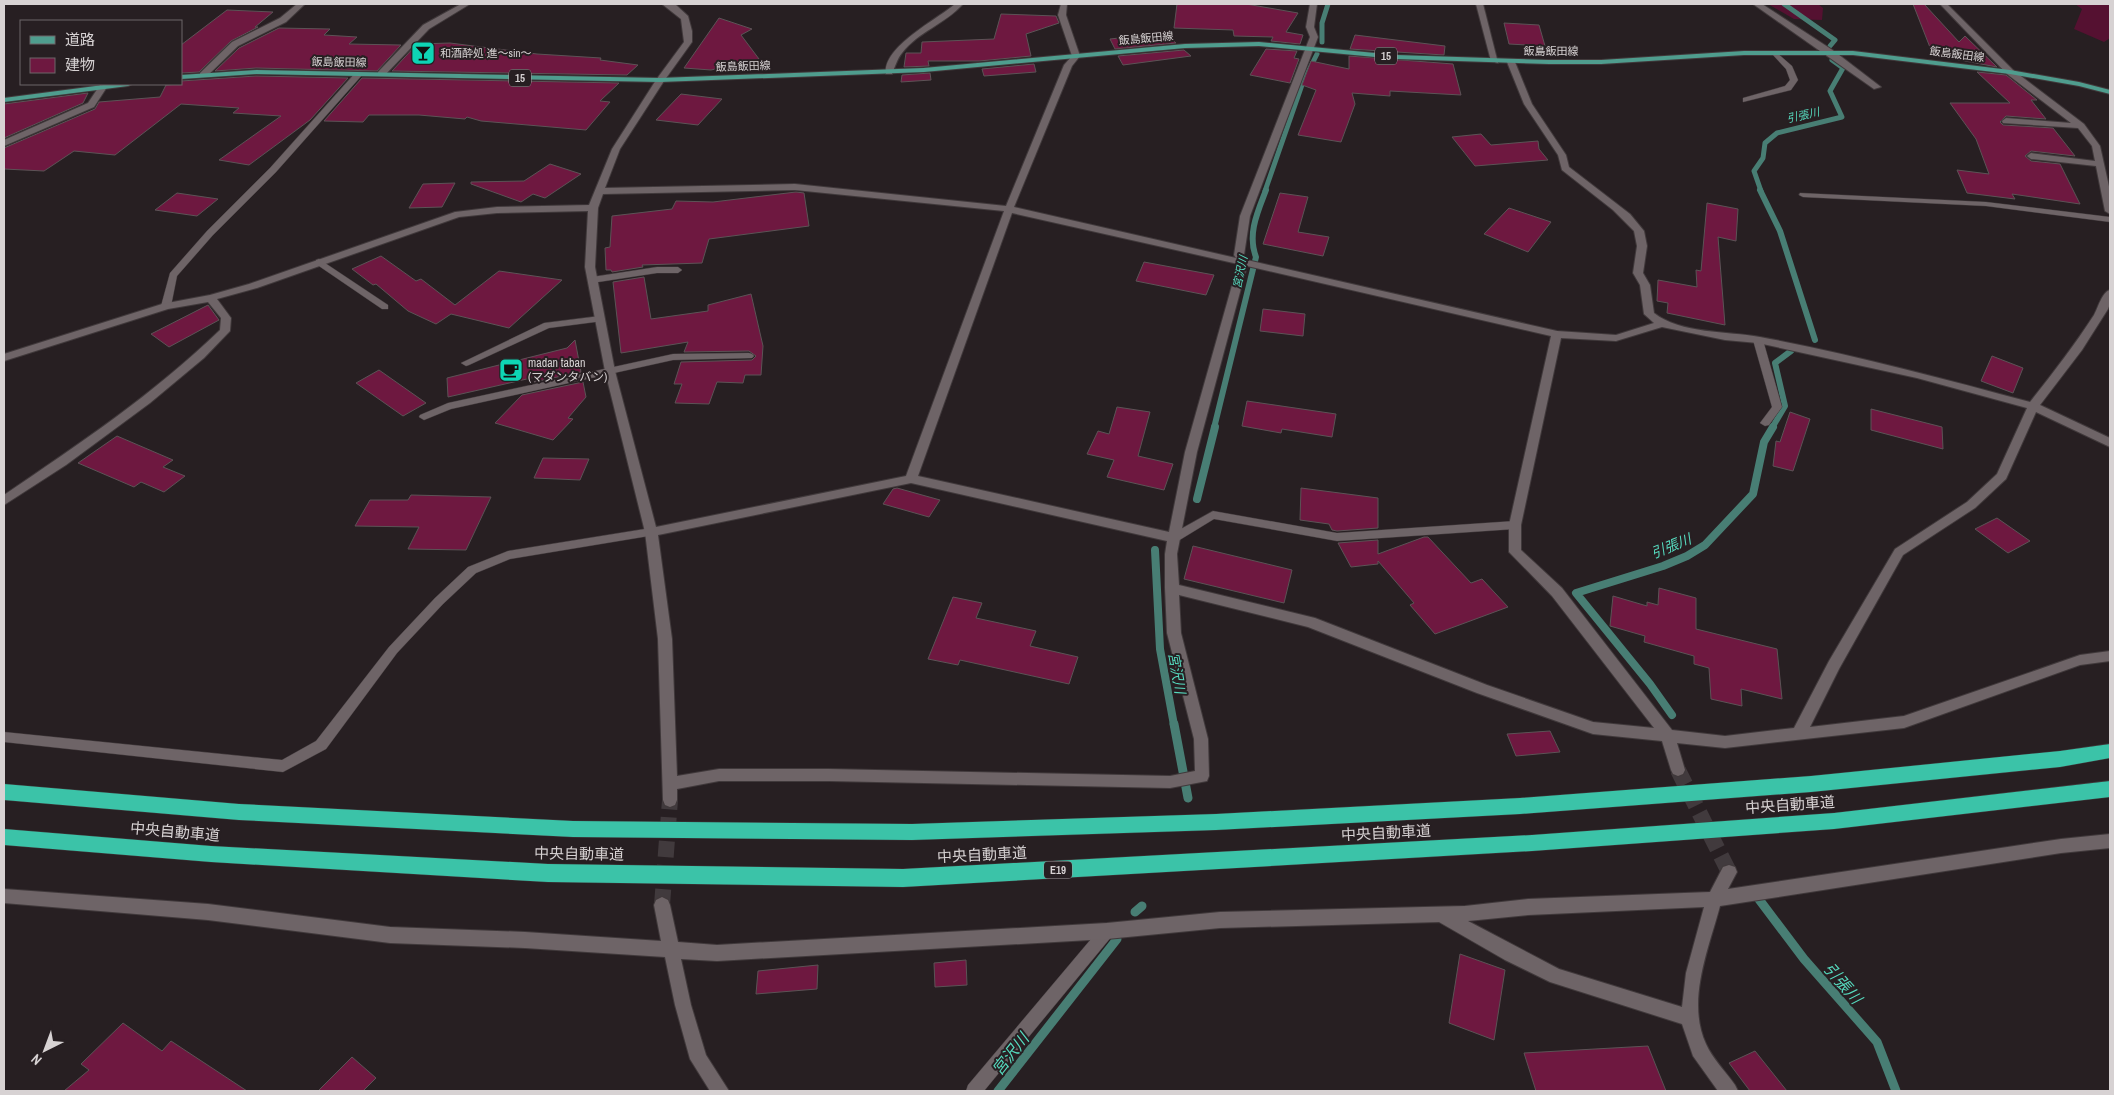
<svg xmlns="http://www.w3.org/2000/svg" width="2114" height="1095" font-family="'Archivo Narrow','Noto Sans JP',sans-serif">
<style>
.green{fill:#551131}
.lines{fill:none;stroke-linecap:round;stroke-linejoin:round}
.stream-far3{stroke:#487e74;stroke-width:5}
.stream-far2{stroke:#487e74;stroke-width:6}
.stream-far1{stroke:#487e74;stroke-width:8}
.stream{stroke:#487e74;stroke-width:9}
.building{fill:#6e1840;stroke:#5c5356}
.minor-tunnel{stroke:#413a3d;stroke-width:16;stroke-dasharray:16 8;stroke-linecap:butt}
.service-casing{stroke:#40393b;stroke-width:1}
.minor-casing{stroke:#40393b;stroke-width:2}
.primary-casing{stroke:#40393b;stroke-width:2}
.motorway-casing{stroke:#40393b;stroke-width:1}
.service{fill:#6e6467;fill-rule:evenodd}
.minor{fill:#6e6467;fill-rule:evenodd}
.primary{fill:#4f9d8e;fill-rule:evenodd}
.motorway{fill:#3bc3a8;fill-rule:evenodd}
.labels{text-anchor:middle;stroke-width:4;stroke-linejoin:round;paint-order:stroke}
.far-street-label{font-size:11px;fill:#d7d2d3;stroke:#271f22}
.far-poi-label{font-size:11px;fill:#d7d2d3;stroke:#271f22;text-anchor:start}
.shield{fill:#271f22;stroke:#a29c9e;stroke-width:1}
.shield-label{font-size:11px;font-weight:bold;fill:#d7d2d3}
.far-water-label{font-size:11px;font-style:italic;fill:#56dbbf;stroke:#271f22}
.poi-label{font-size:12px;fill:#d7d2d3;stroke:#271f22;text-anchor:start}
.water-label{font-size:14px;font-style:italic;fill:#56dbbf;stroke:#271f22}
.near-street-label{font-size:15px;fill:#d7d2d3;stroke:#271f22}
.near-water-label{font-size:16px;font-style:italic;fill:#56dbbf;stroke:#271f22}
</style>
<rect width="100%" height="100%" fill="#271f22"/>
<g class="green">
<polygon points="1768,4 1818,4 1823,8 1822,20 1794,19"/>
<polygon points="2075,4 2110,4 2110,38 2104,42 2074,29 2082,9"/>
</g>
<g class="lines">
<g class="stream-far3">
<polyline points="1784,4 1835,40 1830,46"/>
<polyline points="1322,42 1322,23 1328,4"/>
<polyline points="1265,191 1303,82 1317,54"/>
<polyline points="1761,191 1754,171 1763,158 1765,143 1777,133 1842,117 1830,91 1843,68 1832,60"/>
</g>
<g class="stream-far2">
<polyline points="1760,190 1780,231 1815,340"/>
<path d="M1214,428l42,-171c-9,-23 2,-46 10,-67"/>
<polyline points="1772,428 1785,406 1775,363 1791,351"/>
</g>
<g class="stream-far1">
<polyline points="1197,499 1215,427"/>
<polyline points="1155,550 1160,649 1174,725"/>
<polyline points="1672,715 1650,684 1576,593 1663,566 1687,556 1705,545 1753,494 1764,442 1773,427"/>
</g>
<g class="stream">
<polyline points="1174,724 1188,798"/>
<polyline points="1758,898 1804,959 1877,1042 1896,1091"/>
<polyline points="1135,912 1142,906"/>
<polyline points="998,1091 1117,939"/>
</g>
</g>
<g class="building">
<polygon points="1177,4 1246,4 1298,13 1286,32 1303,35 1300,44 1271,41 1273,37 1234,36 1233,30 1174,28"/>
<polygon points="1913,4 1924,4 1959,42 1965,36 1997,67 1933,55"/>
<polygon points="227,10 273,12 255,27 258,27 231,41 199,72 181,73 181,45"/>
<polygon points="1001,14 1056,16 1059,23 1026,34 1031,56 979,61 928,61 929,66 904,67 906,53 921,53 922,42 994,39"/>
<polygon points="719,18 752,29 741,35 759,59 711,70 684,68"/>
<polygon points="1504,23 1539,25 1545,46 1509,44"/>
<polygon points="279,28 330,29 324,35 357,37 349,44 401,45 377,71 256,68 215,71 239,48"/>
<polygon points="1165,33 1176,43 1115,49 1110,39"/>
<polygon points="1355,35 1445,46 1444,55 1350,49"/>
<polygon points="450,43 537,54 601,58 600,60 638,65 627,75 392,71 417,44"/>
<polygon points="1266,49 1297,51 1294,58 1299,59 1290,83 1250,75"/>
<polygon points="1184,50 1191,56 1123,65 1118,56"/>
<polygon points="1349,56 1453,64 1461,95 1390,91 1390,96 1352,93 1355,104 1341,142 1298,135 1316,90 1302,85 1311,61 1349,69"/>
<polygon points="1034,64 1036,72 984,76 982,69"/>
<polygon points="1977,72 2006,75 2037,100 2031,100 2046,119 2006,116 2000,122 2003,125 2053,128 2075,156 2031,151 2025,156 2031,161 2060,164 2080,204 2012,194 2015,199 1967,193 1957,170 1989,174 1976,139 1950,103 2010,103"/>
<polygon points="930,73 931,80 901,82 902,75"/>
<polygon points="256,76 348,78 310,120 249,165 219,160 281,116 233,113 239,108 181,104 115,155 74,151 44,171 4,169 4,148 95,109 99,102 160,97 166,85 181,84 181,81"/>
<polygon points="362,78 619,83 600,101 610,102 586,130 481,121 467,117 465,119 419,115 369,115 363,122 324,121"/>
<polygon points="88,93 83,103 4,138 4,104"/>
<polygon points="681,94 722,99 698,125 656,120"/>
<polygon points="1481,134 1491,145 1538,141 1539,149 1548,160 1475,166 1452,137"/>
<polygon points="550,164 581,174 545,198 533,194 521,202 471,184 471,182 524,181"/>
<polygon points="455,183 442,207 409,208 423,184"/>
<polygon points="796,192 804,193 809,226 709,239 702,263 642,265 643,267 612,272 611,270 606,270 605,248 610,247 612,216 672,209 676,201 713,202"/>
<polygon points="177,193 218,199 197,216 155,210"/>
<polygon points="1280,193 1308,197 1298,232 1329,237 1323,256 1263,244"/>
<polygon points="1707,203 1738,209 1736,241 1718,237 1725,325 1667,313 1668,303 1657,301 1658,280 1697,287 1696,270 1701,271"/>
<polygon points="1509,208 1551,222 1528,252 1484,234"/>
<polygon points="381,256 416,281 421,279 455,305 499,271 562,280 509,328 451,314 436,324 408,311 376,284 373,285 352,269"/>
<polygon points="1144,262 1214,275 1206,295 1136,281"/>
<polygon points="644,277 651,319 708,311 708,305 751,294 763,346 761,375 745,375 743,383 717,382 709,404 675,403 682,384 674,384 681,362 752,360 756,356 749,351 684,352 688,342 621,353 613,282"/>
<polygon points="208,305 219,320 169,347 151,334"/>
<polygon points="1263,309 1305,314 1303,336 1260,331"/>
<polygon points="575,340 581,372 534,382 540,376 448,397 447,378 567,348"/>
<polygon points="1992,356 2023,368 2013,393 1981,381"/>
<polygon points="379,370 426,403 403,416 356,383"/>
<polygon points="583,382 586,397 568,418 573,419 553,440 495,423 522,395"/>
<polygon points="1247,401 1336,414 1332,437 1282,429 1281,433 1242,426"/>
<polygon points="1117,407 1150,412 1138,456 1173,464 1164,490 1107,477 1114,460 1087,454 1098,431 1109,434"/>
<polygon points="1871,409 1942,427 1943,449 1871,430"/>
<polygon points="1790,412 1810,419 1793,471 1773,466 1776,441 1780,442"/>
<polygon points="117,436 173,460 163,467 185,476 164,492 141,482 134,487 78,463"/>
<polygon points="543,458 589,459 580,480 534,478"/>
<polygon points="897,488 940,500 929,517 883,504 893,489"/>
<polygon points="1301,488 1378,498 1378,528 1337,531 1332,530 1329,524 1300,520"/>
<polygon points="411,495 491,497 466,550 408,549 419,527 355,526 370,500 408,500"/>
<polygon points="1997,518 2030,541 2008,553 1975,529"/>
<polygon points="1424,537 1428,537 1471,583 1482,579 1508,607 1435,634 1410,605 1414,603 1378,561 1378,564 1351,567 1338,543 1378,540 1378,554"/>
<polygon points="1193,546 1292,570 1284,603 1184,579"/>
<polygon points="1659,588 1696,598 1696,629 1777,649 1782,699 1741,689 1742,706 1711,699 1709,668 1694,664 1694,656 1644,642 1645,636 1610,626 1613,596 1647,606 1647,602 1658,605"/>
<polygon points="953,597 982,603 976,618 1036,631 1030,646 1078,657 1069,684 960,660 958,665 928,659"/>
<polygon points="1550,731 1560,752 1516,756 1507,734"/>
<polygon points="1460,954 1505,970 1494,1040 1449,1023"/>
<polygon points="966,960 967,985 935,987 934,963"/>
<polygon points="818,965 817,989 756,994 758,971"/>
<polygon points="123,1023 162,1051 171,1041 247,1091 64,1091 89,1070 81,1064"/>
<polygon points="1648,1046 1666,1091 1536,1091 1524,1053"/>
<polygon points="1755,1051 1787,1091 1750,1091 1729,1063"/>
<polygon points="352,1057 376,1078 363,1091 318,1091"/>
</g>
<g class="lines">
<g class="minor-tunnel">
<polyline points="1678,770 1729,872"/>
<polyline points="662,905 670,800"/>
</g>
<g class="service-casing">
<g id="service">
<polygon points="1772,52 1776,52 1792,66 1798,80 1791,90 1743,102 1743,98 1785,86 1790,80 1786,69 1772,54"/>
<polygon points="356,72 363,74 276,172 213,235 177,276 171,306 169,308 163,308 161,306 170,273 207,231 270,168"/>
<polygon points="1800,193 1986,202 2110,217 2110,222 1986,206 1803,197 1799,195"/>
<polygon points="319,259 388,305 388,309 382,309 316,264 316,260"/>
<polygon points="657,267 678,267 682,270 678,273 657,273 592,283 588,280 592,277"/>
<polygon points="600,316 605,319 603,321 549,328 469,365 466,366 461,363 544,323"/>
<polygon points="1758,337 1763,340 1782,407 1769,425 1765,426 1760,423 1772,407 1753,340"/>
<polygon points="749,353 752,354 754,356 752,358 673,360 451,409 424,420 419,417 420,415 448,403 673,354"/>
<polygon points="1213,511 1337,533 1515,521 1521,525 1515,529 1337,541 1214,519 1178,541 1170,541 1168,538 1170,535"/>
<polygon points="651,528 655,529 657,532 655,535 510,559 476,573 443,604 397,653 326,749 283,772 4,742 4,732 282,760 316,741 389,647 435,598 468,567 508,551"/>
<polygon points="1107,924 1112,926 1114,931 1112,936 984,1091 966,1091 968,1085 1102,926"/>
</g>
</g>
<g class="minor-casing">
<g id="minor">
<polygon points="297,4 305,4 286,22 238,46 206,77 200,77 200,73 232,42 280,18"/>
<polygon points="461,4 470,4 429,29 384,76 378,76 378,72 423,25"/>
<path d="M662,4l14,1 12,11 4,15v11l-28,39 -44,68 -15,39 190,-4 211,22 58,-141 8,-9 -14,-41 3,-11h6l-1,11 14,41 -8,10 -58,141 222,51 -2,-3 6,-39 70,-179 -4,-10 4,-23h7l-3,23 4,10 -68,179 -6,39 3,5 310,71 59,4 38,-12 -10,-9 -4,-29 -7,-12 4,-27 -3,-15 -21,-21 -51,-40 -4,-15 -34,-51 -17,-42 4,-2 4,2 17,42 34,51 3,12 61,47 14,17 3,15 -4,27 7,12 4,28c27,21 73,18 106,24 91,17 181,41 270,65 23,-29 44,-56 64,-87 4,-7 8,-23 16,-25v14l-2,5 -26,41 -42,55 70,33v9l-74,-35 -30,67 -31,29 -72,47 -64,114 -29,58 94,-11 176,-61 30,-4v10l-30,4 -176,63 -179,20 -48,-5 8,27 -2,4 -5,2 -5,-2 -2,-4 -9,-29 -69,-7 -116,-41 -169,-66 -129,-32 2,38 27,106 1,37 -2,5 -37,7 -341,-7h-110l-42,8v11l-2,5 -5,2 -5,-2 -2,-5 -5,-161 -13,-107 -40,-161 -20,-104 3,-56 -91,2 -38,4 -202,71 -40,11 14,19 -1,13 -26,27 -54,45 -84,62 -62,40v-10c75,-51 150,-101 216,-165l1,-12 -13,-16 -40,7 -164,52v-7l158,-50 48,-9 39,-11 206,-72 42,-5 92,-2 23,-56 44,-69 28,-38 -3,-23zM795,190l209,21 -98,265 -250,51 -41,-156 -20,-104 3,-59 5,-14zM1012,213l226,51 -53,188 -16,80 -251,-56zM1247,266l304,70 -42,189v27l43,44 102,132 -61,-6 -106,-37 -172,-67 -136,-33 -2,-31 20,-102zM1662,327l63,13 33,3 159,35 110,30 -30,66 -30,28 -72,47 -66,112 -35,67 -69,8 -53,-6 -110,-142 -41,-38v-25l40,-187 55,3zM911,483l256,58 -2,13v34l2,45 27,106 1,32 -25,5 -341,-7h-110l-42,7 -5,-137 -14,-104z"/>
<path d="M955,4h8c-18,20 -45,28 -61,49 -5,6 -7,14 -10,21h-6c-4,-27 52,-55 69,-70z"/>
<polygon points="1476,4 1483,4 1498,63 1491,61"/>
<polygon points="1753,4 1762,4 1834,51 1881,87 1874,89"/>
<polygon points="1940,4 1947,4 2013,70 2084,124 2100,146 2110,191 2110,214 2105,211 2096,166 2031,159 2027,156 2031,153 2095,161 2092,146 2078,128 2003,123 2002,121 2006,118 2071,123 2007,74"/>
<polygon points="100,85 107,87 94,107 4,146 4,140 88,103"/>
<path d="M2110,834v14l-49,5 -341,53c-11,42 -34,95 -14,138 6,14 20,28 29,41l3,6h-20l-25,-35 -11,-32 -132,-42 -45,-22 -66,-38 -219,6 -113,11 -390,22 -36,-2 10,46 15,50 23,36h-19l-20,-32 -15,-54 -10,-48 -140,-9 -135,-5 -182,-23 -204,-17v-14l204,15 182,23 135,5 136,9 -7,-36 2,-5 6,-3 6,3 2,5 8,37 39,3 390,-22 113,-11 245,-6 63,-7 182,-7 13,-25 6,-2 6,2 2,5 -9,17 333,-50zM1704,907l-18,66 -4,34 -123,-38 -91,-48 60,-6z"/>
</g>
</g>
<g class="primary-casing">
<g id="primary">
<polygon points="1259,42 1396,55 1549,60 1601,60 1744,51 1853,51 2010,70 2079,82 2110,90 2110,94 2079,86 2010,74 1853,55 1744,55 1601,64 1549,64 1396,59 1259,46 1185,48 924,72 660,82 256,74 181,79 181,75 256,70 660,78 924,68 1185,44"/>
<polygon points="111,84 132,84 128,86 4,102 4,98"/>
</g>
</g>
<g class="motorway-casing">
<g id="motorway">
<polygon points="2110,744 2110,758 2060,767 1811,792 1520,814 1216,830 912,840 573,837 239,820 4,800 4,784 239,804 573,821 912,824 1216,814 1520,798 1811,776 2060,751"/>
<polygon points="2110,781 2110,797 1834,829 1532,851 903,887 548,882 211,862 4,845 4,829 211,846 548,864 903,869 1532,835 1834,813"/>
</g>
</g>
<use href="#service" class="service"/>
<use href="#minor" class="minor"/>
<use href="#primary" class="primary"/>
<use href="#motorway" class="motorway"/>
</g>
<defs>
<g id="bar-square" transform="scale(1.25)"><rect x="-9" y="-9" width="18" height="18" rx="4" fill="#0ed5b5" stroke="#271f22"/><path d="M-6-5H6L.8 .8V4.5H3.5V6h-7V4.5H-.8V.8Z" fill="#111"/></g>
<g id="cafe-square" transform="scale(1.25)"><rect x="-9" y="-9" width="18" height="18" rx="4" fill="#0ed5b5" stroke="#271f22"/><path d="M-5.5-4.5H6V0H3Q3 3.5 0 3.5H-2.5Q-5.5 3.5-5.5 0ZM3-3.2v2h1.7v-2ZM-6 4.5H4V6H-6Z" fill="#111"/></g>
</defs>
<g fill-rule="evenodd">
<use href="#bar-square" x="423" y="53"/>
<use href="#cafe-square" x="511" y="370"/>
</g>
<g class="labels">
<g class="far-street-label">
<text transform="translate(1146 38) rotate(-5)" y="4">飯島飯田線</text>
<text x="1551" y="55">飯島飯田線</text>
<text transform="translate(1957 54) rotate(7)" y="4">飯島飯田線</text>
<text transform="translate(339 62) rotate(1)" y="4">飯島飯田線</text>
<text transform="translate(743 66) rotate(-2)" y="4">飯島飯田線</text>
</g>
<g class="far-poi-label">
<text x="440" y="57">和酒酔処 進〜sin〜</text>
</g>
<g class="shield">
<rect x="1375" y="47.5" width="22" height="17" rx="4"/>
<rect x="509" y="69.5" width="22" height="17" rx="4"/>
<rect x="1044" y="861.5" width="28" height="17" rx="4"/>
</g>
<g class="shield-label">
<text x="1386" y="60">15</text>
<text x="520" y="82">15</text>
<text x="1058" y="874">E19</text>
</g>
<g class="far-water-label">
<text transform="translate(1803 115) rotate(-13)" y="4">引張川</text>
<text transform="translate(1240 272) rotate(-78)" y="4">宮沢川</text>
</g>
<g class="poi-label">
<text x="528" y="367">madan taban<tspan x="528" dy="14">(マダンタバン)</tspan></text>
</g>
<g class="water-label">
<text transform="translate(1671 546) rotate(-22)" y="5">引張川</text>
<text transform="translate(1177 673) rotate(80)" y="5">宮沢川</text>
</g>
<g class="near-street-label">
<text transform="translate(1790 805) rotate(-4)" y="5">中央自動車道</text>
<text transform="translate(175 832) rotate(5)" y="5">中央自動車道</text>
<text transform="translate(1386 833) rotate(-3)" y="5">中央自動車道</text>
<text transform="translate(579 854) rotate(1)" y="5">中央自動車道</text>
<text transform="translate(982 855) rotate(-3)" y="5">中央自動車道</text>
</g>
<g class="near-water-label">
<text transform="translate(1843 983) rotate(49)" y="6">引張川</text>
<text transform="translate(1010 1054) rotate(-52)" y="6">宮沢川</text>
</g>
</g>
<rect width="2114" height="1095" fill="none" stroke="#d7d2d3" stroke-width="10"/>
<rect x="20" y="20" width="162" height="65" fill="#271f22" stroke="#6d6769"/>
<rect x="30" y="36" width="25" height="8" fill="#4f9d8e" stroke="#6d6769"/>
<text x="65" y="45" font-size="15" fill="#d7d2d3">道路</text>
<rect x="30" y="58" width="25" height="15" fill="#6e1840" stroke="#6d6769"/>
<text x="65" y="70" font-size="15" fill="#d7d2d3">建物</text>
<g transform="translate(45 1050) rotate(222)" stroke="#271f22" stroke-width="4" paint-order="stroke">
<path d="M0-4L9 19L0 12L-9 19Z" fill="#d7d2d3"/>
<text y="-8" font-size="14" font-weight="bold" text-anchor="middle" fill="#d7d2d3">N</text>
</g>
</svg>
